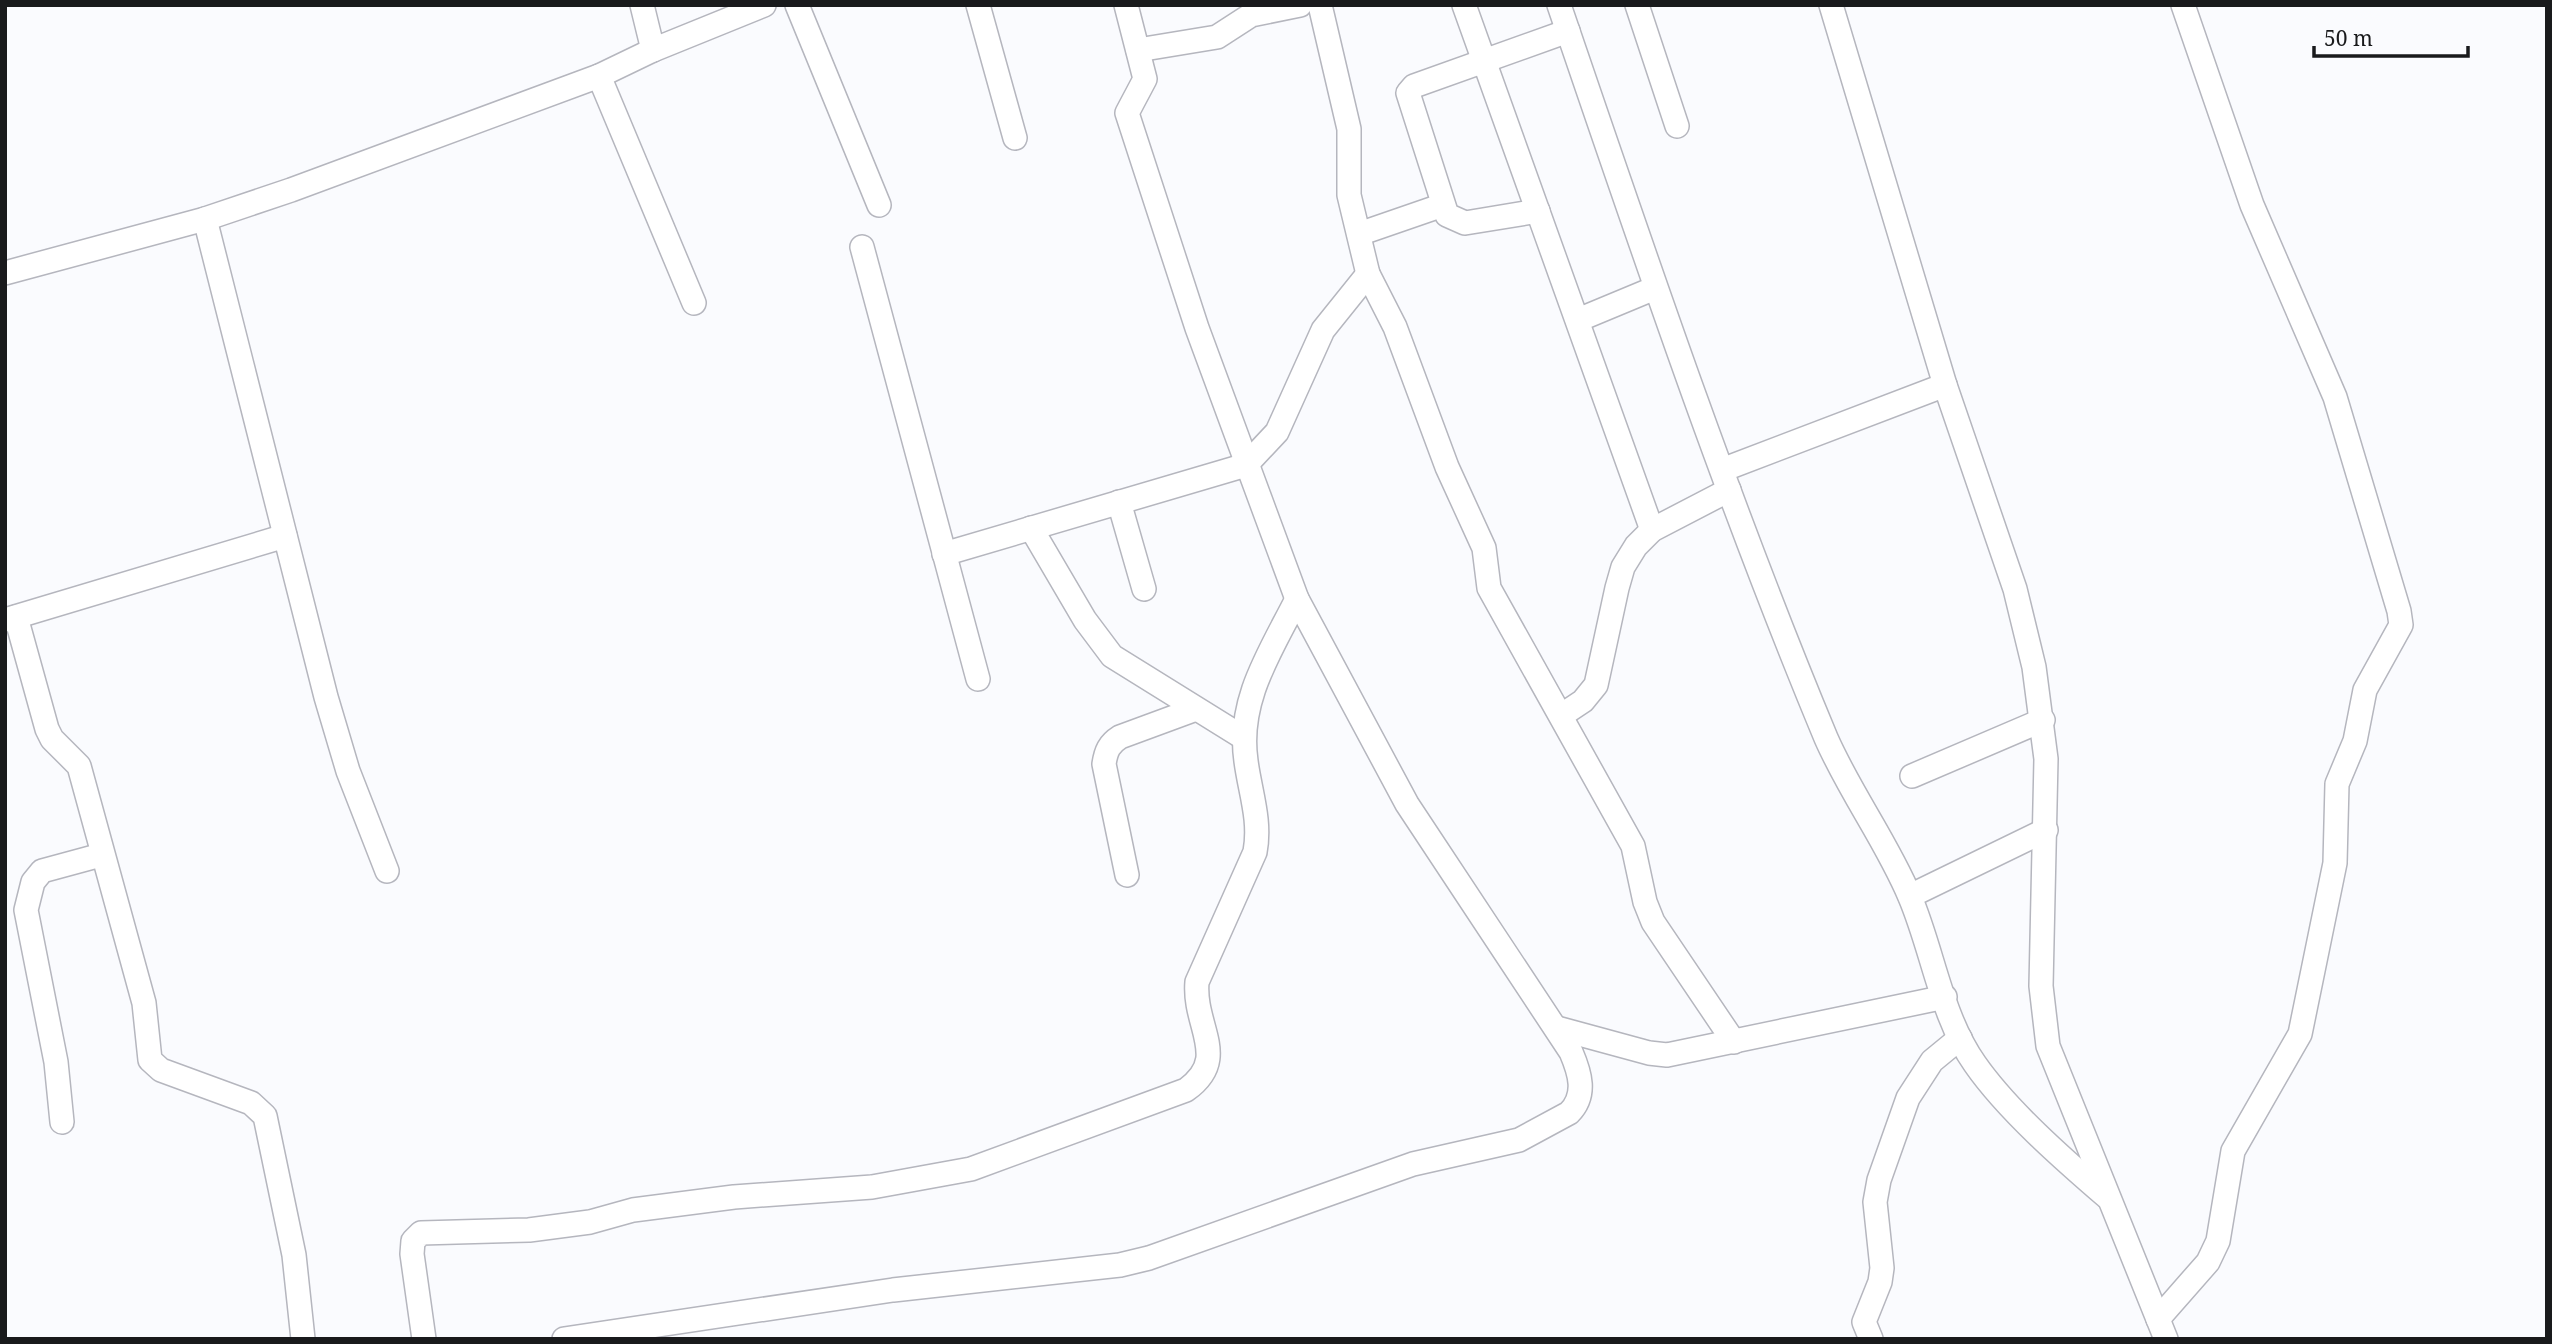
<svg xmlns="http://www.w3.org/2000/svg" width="2552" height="1344" font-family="'Noto Serif',serif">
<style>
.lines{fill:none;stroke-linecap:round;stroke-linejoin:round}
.minor-casing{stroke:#b5b6be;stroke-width:26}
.minor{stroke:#fff;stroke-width:23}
</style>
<rect width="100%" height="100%" fill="#fafbfe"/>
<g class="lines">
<g class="minor-casing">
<g id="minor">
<polyline points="642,5 653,50"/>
<polyline points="797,5 879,205"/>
<polyline points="978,5 1015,138"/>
<polyline points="1320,5 1349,129 1349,195 1368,274 1395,327 1447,467 1484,548 1489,588 1633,846 1645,902 1653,922 1734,1042"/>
<polyline points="1464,5 1652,530"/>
<path d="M1559,5c84,246 167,493 267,733 24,55 61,104 84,159 23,54 31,119 65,167 32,46 89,96 132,133"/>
<polyline points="1637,5 1677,126"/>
<polyline points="1831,5 1945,385 2015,589 2034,667 2046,759 2041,986 2048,1046 2166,1339"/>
<polyline points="1138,50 1217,37 1251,15 1300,5"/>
<polyline points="599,76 694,303"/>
<polyline points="1538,211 1465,223 1447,215 1408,93 1414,86 1568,31"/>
<polyline points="205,219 326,697 348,771 387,871"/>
<polyline points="1359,234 1443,205"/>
<polyline points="862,247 978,679"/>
<polyline points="5,273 205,219 291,190 599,76 653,50 764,5"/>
<polyline points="1578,320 1655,288"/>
<polyline points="1722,470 1945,385"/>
<polyline points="1119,502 1144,589"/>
<polyline points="1031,528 1085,620 1112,656 1244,738"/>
<polyline points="944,554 1246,465 1277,432 1323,330 1368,274"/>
<polyline points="16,617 47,729 52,739 79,766 144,1003 150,1060 161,1070 251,1103 265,1116 294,1255 303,1339"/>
<polyline points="5,620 285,536"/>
<polyline points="1562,715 1583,701 1596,685 1617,588 1623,567 1636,546 1652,530 1729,490"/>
<polyline points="1912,776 2043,720"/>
<path d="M1127,875l-23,-111c2,-13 5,-20 16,-27l76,-28"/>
<polyline points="1910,896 2046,830"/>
<polyline points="1557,1028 1649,1053 1667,1055 1945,997"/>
<polyline points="62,1122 56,1062 26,910 33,882 42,871 101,855"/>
<polyline points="2158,1319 2208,1262 2218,1241 2233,1151 2300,1034 2335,863 2337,784 2355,741 2365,690 2401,625 2399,611 2335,397 2252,205 2183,5"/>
<path d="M424,1339l-12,-85 1,-13 8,-8 108,-3 61,-8 43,-12 101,-13 138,-10 99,-18 215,-79c45,-32 7,-63 11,-108l58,-130c6,-32 -5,-60 -9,-91 -9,-61 25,-110 51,-162"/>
<path d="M564,1339l329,-49 227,-25 29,-7 264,-94 106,-24 50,-27c18,-18 11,-40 2,-61l-164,-248 -110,-205 -100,-271 -70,-215 18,-34 -19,-74"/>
<polyline points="1871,1339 1864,1322 1880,1282 1882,1268 1875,1202 1879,1180 1908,1098 1932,1061 1960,1038"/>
</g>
</g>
<use href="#minor" class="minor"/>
</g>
<rect width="2552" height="1344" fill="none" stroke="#191a1c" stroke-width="14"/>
<path d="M2314 46v10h154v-10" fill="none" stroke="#191a1c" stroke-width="3.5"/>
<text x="2324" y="46" font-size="21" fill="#191a1c" stroke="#fafbfe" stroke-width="5" paint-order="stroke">50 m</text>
</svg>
